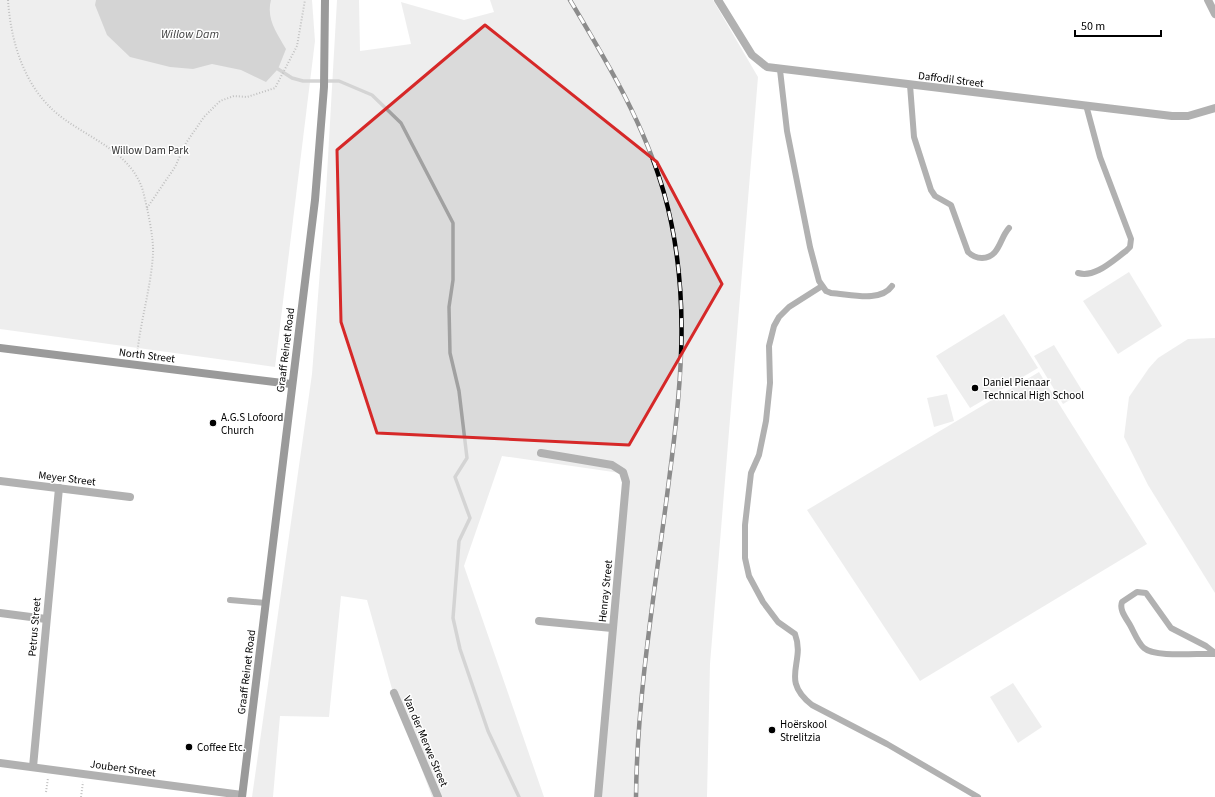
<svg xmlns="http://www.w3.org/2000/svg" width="1215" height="797" font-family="'Source Sans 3',sans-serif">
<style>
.green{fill:#dadada}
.water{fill:#a1a1a1}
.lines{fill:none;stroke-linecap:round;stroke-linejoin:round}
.stream{stroke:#a1a1a1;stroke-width:3.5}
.path{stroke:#757575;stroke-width:2;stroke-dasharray:1 2;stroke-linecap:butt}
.lane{stroke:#535353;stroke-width:6}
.street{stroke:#535353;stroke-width:8}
.secondary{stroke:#202020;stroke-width:8}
.rail-casing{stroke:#000;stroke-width:4.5}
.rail{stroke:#fff;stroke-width:3;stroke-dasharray:9;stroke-linecap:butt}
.marked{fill:none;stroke:#d62828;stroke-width:3;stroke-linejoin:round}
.poi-dot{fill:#000;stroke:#fff;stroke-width:1.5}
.labels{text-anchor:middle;stroke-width:3;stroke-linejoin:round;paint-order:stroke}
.street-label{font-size:11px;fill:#000;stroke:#fff}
.park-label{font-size:11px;fill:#313131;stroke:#fff}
.poi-label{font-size:11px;fill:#000;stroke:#fff;text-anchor:start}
.water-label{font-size:12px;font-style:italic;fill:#424242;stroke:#fff}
</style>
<rect width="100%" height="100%" fill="#fff"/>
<g class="green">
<polygon points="0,0 312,0 315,41 275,367 0,329"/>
<polygon points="337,0 359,0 360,51 411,44 401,2 464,20 494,12 490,0 713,0 758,77 710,664 707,797 598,797 627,474 502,456 464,566 544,797 432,797 392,689 367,600 341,596 329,717 280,716 273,797 252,797 312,374 326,192"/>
<polygon points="1129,272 1162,326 1118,354 1083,301"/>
<polygon points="1004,314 1038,368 970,408 936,356"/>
<polygon points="1215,338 1215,593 1148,485 1124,437 1129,397 1149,368 1158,358 1188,339"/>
<polygon points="1054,345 1083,392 1063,404 1034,356"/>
<polygon points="1039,372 1147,544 920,681 807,510"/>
<polygon points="947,394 954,421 934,427 927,398"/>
<polygon points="1013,683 1042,727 1018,743 990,697"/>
</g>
<path class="water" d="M96,0h175c-5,19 6,33 15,49l-8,20 -12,13 -25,-12 -29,-6 -19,5 -23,-2 -40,-10 -23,-22 -12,-30z"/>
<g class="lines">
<polyline class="stream" points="278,69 292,78 303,81 339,81 372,95 401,123 453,223 453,280 449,307 450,353 459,391 467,458 455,477 470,518 459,541 453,618 460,649 488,731 519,797"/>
<g class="path">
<path d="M8,0c3,45 18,92 56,119 29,21 68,35 79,72 4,16 11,47 10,63 -2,34 -13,68 -16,102"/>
<polyline points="147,208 175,167 186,143 204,117 220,101 234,96 247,97 275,88 297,46 305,0"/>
<polyline points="46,792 48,778"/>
<polyline points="81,797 83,782"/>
</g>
<g class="lane">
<path d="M780,70l7,61 23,116 9,34 7,10 5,2c19,1 49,10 61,-7"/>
<path d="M910,85l4,52 17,53 4,6 16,9 17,47c4,4 8,6 14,6 18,-1 17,-19 27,-30"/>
<path d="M1078,273c17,5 34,-12 48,-22l4,-4 1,-8 -31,-82 -14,-52"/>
<path d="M822,286l-33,21 -10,10 -5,9 -5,20 1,37 -4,38 -7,34 -8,18 -6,52v33l4,18 14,26 15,20 17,12c11,29 -16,45 17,71l75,39 91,53"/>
<polyline points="230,600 266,603"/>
<path d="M1215,653l-9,-7 -35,-18 -25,-35 -9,-1 -15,10c-3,8 4,16 8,23 4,7 8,18 14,23 11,10 55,5 71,6"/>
</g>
<g class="street">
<polyline points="718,0 752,55 767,67 1172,116 1188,116 1215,108"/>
<polyline points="1208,0 1215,14"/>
<polyline points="541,453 612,465 623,472 626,482 598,797"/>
<polyline points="0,481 130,497"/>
<polyline points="0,613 46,619"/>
<polyline points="539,621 612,628"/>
<polyline points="394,693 438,797"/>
<polyline points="0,763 242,795"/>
<polyline points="33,767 59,488"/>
</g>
<g class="secondary">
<polyline points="0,348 291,384"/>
<polyline points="242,797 315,200 324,87 325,0"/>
</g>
<g class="rail-casing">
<path id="rail" d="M570,0c37,62 74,123 94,193 27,96 18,190 5,287 -13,104 -32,213 -33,317"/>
</g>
<use href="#rail" class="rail"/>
</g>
<path d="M0 0H1215V797H0ZM485,25l172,137 65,122 -93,161 -252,-12 -36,-111 -4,-172z" fill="#fff" fill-opacity=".55" fill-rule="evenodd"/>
<path class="marked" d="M485,25l172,137 65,122 -93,161 -252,-12 -36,-111 -4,-172z"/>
<g class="poi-dot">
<circle cx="975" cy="388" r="4"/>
<circle cx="213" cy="423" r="4"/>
<circle cx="772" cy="730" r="4"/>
<circle cx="189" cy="747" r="4"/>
</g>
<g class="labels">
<g class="street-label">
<text transform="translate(951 79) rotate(7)" y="4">Daffodil Street</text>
<text transform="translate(285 350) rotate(-83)" y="4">Graaff Reinet Road</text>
<text transform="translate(147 355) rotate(7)" y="4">North Street</text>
<text transform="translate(67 478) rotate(7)" y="4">Meyer Street</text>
<text transform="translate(605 591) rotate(-84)" y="4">Henray Street</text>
<text transform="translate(34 627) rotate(-85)" y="4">Petrus Street</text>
<text transform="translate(246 672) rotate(-83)" y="4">Graaff Reinet Road</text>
<text transform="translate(426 741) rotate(67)" y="4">Van der Merwe Street</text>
<text transform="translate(123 768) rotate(8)" y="4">Joubert Street</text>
</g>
<g class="park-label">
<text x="150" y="154">Willow Dam Park</text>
</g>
<g class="poi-label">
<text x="983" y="386">Daniel Pienaar<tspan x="983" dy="13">Technical High School</tspan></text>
<text x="221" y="421">A.G.S Lofoord<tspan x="221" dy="13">Church</tspan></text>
<text x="780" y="728">Hoërskool<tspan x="780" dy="13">Strelitzia</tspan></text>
<text x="197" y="751">Coffee Etc.</text>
</g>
<g class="water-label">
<text x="190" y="38">Willow Dam</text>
</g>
</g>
<path d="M1075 30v6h86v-6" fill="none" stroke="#000000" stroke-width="2"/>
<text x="1081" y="30" font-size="12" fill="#000000" stroke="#ffffff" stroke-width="3" paint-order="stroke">50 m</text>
</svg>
